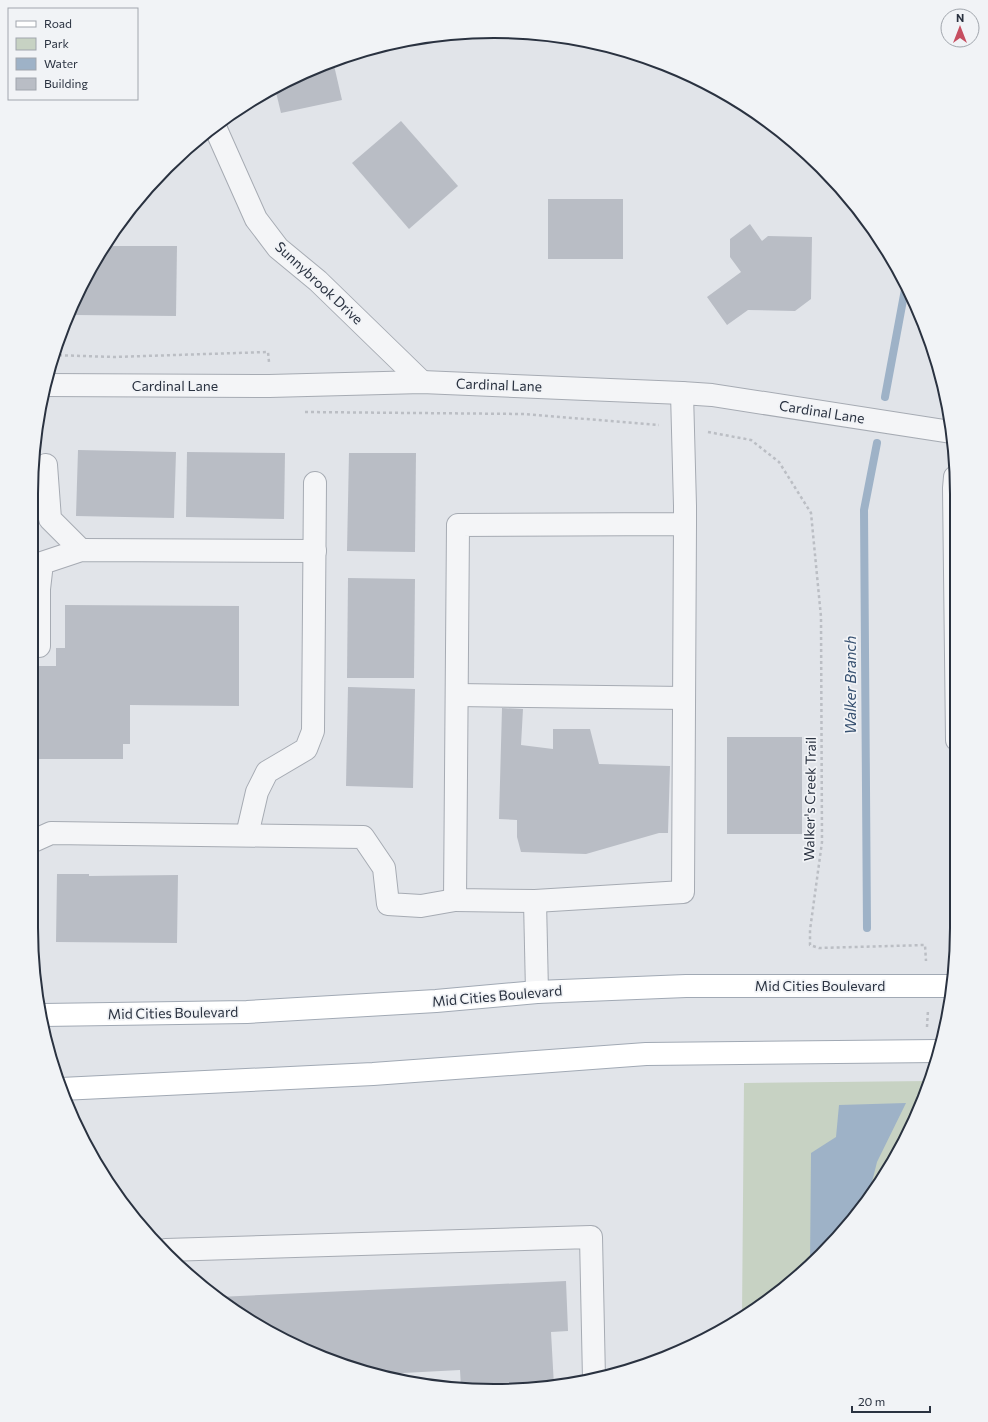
<svg xmlns="http://www.w3.org/2000/svg" width="988" height="1422" font-family="Commissioner,sans-serif">
<style>
.green{fill:#c7d2c3}
.water{fill:#9eb2c7}
.lines{fill:none;stroke-linecap:round;stroke-linejoin:round}
.stream{stroke:#9eb2c7;stroke-width:8}
.building{fill:#b9bdc5}
.minor-casing{stroke:#a6abb3;stroke-width:24}
.major-casing{stroke:#a1a9b4;stroke-width:24}
.path{stroke:#bbbec4;stroke-width:2.5;stroke-dasharray:3 3;stroke-linecap:butt}
.minor{stroke:#f4f5f7;stroke-width:22}
.major{stroke:#fff;stroke-width:22}
.labels{text-anchor:middle;stroke-width:3.5;stroke-linejoin:round;paint-order:stroke}
.street-label{font-size:14px;fill:#2a3240;stroke:#f1f3f6}
.water-label{font-size:15px;font-style:italic;fill:#375171;stroke:#f1f3f6}
.rim{fill:none;stroke:#2a3240;stroke-width:2}
</style>
<rect width="100%" height="100%" fill="#e1e4e9"/>
<path class="green" d="M929,1081c-24,78 -88,166 -153,214 -11,8 -23,14 -34,21l2,-233z"/>
<polygon class="water" points="906,1103 877,1162 868,1198 821,1256 810,1265 811,1153 836,1137 839,1105"/>
<g class="lines">
<g class="stream">
<polyline points="885,397 906,284"/>
<polyline points="867,928 864,510 877,443"/>
</g>
</g>
<g class="building">
<polygon points="333,61 342,100 281,113 275,88 317,66"/>
<polygon points="401,121 458,186 409,229 352,163"/>
<rect x="548" y="199" width="75" height="60"/>
<polygon points="750,224 762,241 768,236 812,237 811,299 795,311 748,310 727,325 707,297 741,272 730,257 730,239"/>
<polygon points="106,246 177,246 176,316 75,315 75,301 93,263"/>
<polygon points="78,450 176,452 174,518 76,516"/>
<polygon points="187,452 285,453 284,519 186,517"/>
<polygon points="349,453 416,453 415,552 347,551"/>
<polygon points="348,578 415,579 414,678 347,678"/>
<polygon points="65,605 239,606 239,706 130,705 130,744 123,744 123,759 31,759 31,666 56,666 56,648 65,648"/>
<polygon points="348,687 415,689 413,788 346,786"/>
<polygon points="502,708 523,709 521,745 553,749 553,729 590,729 599,764 670,766 668,833 659,833 586,854 521,852 517,837 517,820 499,819"/>
<rect x="727" y="737" width="75" height="97"/>
<polygon points="57,874 89,874 89,876 178,875 177,943 56,942"/>
<polygon points="566,1281 568,1331 551,1332 554,1386 524,1390 461,1388 460,1370 384,1374 317,1356 262,1329 218,1297"/>
</g>
<g class="lines">
<g class="minor-casing">
<g id="minor">
<polyline points="215,127 256,219 278,248 318,281 422,382"/>
<polyline points="45,385 269,386 422,382 682,393 712,395 951,432"/>
<polyline points="682,393 685,506 685,524 683,892 535,901 455,900 458,525 685,524"/>
<polyline points="46,465 50,519 81,550"/>
<polyline points="955,477 954,488 957,740"/>
<polyline points="39,646 39,589 42,563 81,550 315,551"/>
<polyline points="457,695 684,698"/>
<polyline points="247,835 257,792 267,772 306,749 313,731 315,483"/>
<polyline points="31,842 51,833 363,837 384,868 388,904 421,906 455,900"/>
<polyline points="535,901 537,992"/>
<polyline points="166,1250 591,1237 594,1379"/>
</g>
</g>
<g class="major-casing">
<g id="major">
<polyline points="43,1015 247,1012 436,1001 537,992 686,986 951,986"/>
<polyline points="61,1089 373,1074 646,1054 938,1051"/>
</g>
</g>
<g class="path">
<polyline points="53,355 114,357 268,352 269,362"/>
<polyline points="305,412 524,414 659,425"/>
<polyline points="708,432 751,440 779,462 811,513 821,617 822,842 810,930 810,945 819,948 925,945 926,961"/>
<polyline points="927,1027 928,1010"/>
<polyline points="927,1089 927,1076"/>
</g>
<use href="#minor" class="minor"/>
<use href="#major" class="major"/>
</g>
<g class="labels">
<g class="street-label">
<text transform="translate(319 283) rotate(43)" y="5">Sunnybrook Drive</text>
<text transform="translate(499 385) rotate(2)" y="5">Cardinal Lane</text>
<text x="175" y="391">Cardinal Lane</text>
<text transform="translate(822 412) rotate(9)" y="5">Cardinal Lane</text>
<text transform="translate(810 799) rotate(-89)" y="5">Walker's Creek Trail</text>
<text x="820" y="991">Mid Cities Boulevard</text>
<text transform="translate(497 996) rotate(-5)" y="5">Mid Cities Boulevard</text>
<text transform="translate(173 1013) rotate(-1)" y="5">Mid Cities Boulevard</text>
</g>
<g class="water-label">
<text transform="translate(851 685) rotate(-90)" y="5">Walker Branch</text>
</g>
</g>
<path d="M0 0H988V1422H0ZM494 38H494A456 456 0 0 1 950 494V928A456 456 0 0 1 494 1384H494A456 456 0 0 1 38 928V494A456 456 0 0 1 494 38Z" fill="#f1f3f6" fill-rule="evenodd"/>
<path class="rim" d="M494 38H494A456 456 0 0 1 950 494V928A456 456 0 0 1 494 1384H494A456 456 0 0 1 38 928V494A456 456 0 0 1 494 38Z"/>
<rect x="8" y="8" width="130" height="92" fill="#f1f3f6" stroke="#a1a6ad"/>
<rect x="16" y="21" width="20" height="6" fill="#ffffff" stroke="#a1a6ad"/>
<text x="44" y="28" font-size="12" fill="#2a3240">Road</text>
<rect x="16" y="38" width="20" height="12" fill="#c7d2c3" stroke="#a1a6ad"/>
<text x="44" y="48" font-size="12" fill="#2a3240">Park</text>
<rect x="16" y="58" width="20" height="12" fill="#9eb2c7" stroke="#a1a6ad"/>
<text x="44" y="68" font-size="12" fill="#2a3240">Water</text>
<rect x="16" y="78" width="20" height="12" fill="#b9bdc5" stroke="#a1a6ad"/>
<text x="44" y="88" font-size="12" fill="#2a3240">Building</text>
<g transform="translate(960 28)"><circle r="19" fill="#f1f3f6" stroke="#a1a6ad"/>
<path d="M0-3L7 15L0 10L-7 15Z" fill="#c64e60"/>
<text y="-6" font-size="11" font-weight="bold" text-anchor="middle" fill="#2a3240">N</text>
</g>
<path d="M852 1406v6h78v-6" fill="none" stroke="#2a3240" stroke-width="2"/>
<text x="858" y="1406" font-size="12" fill="#2a3240" stroke="#f1f3f6" stroke-width="3" paint-order="stroke">20 m</text>
</svg>
